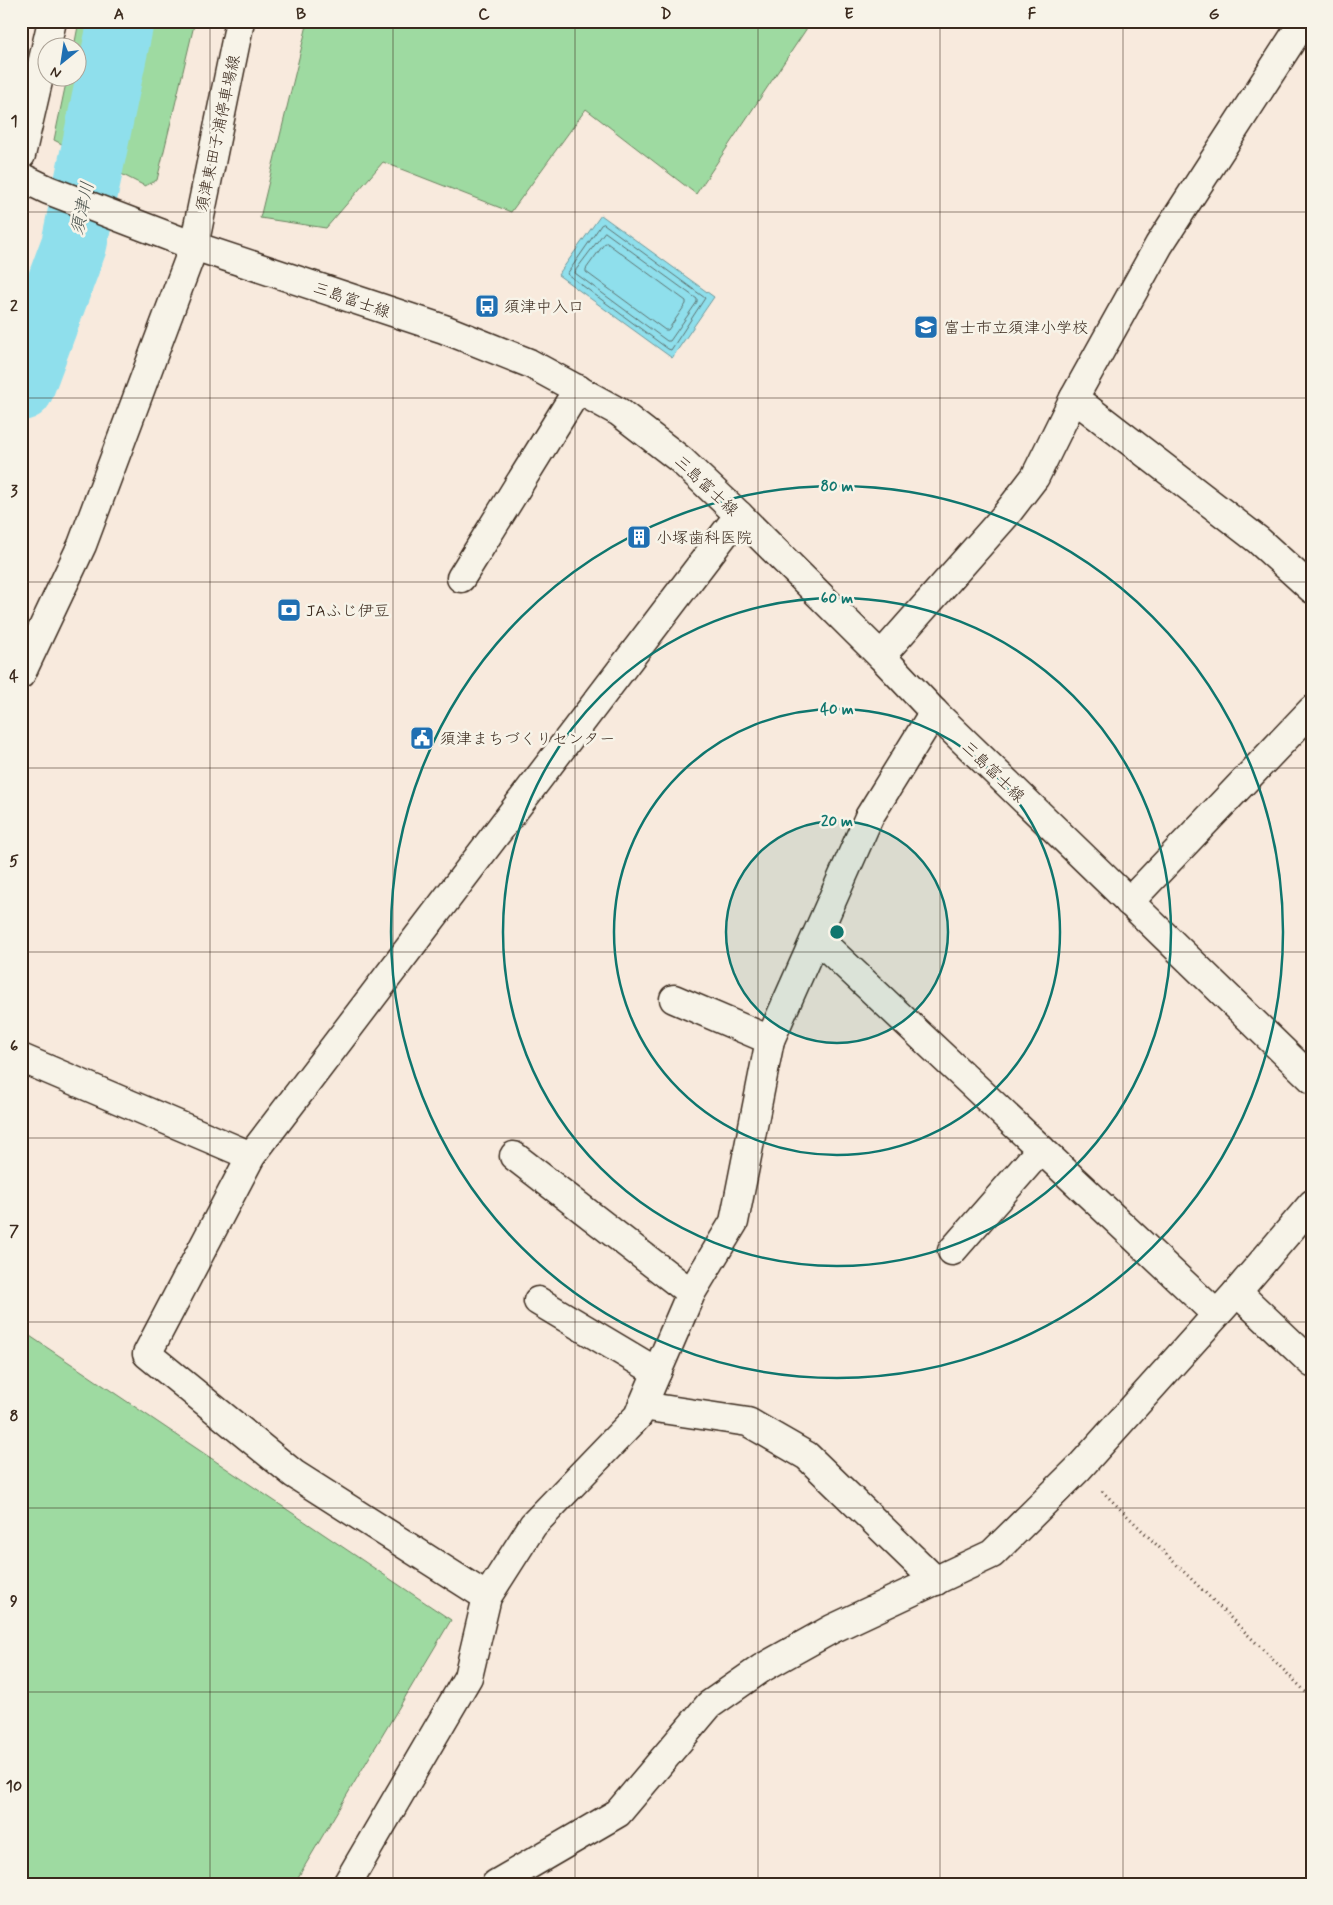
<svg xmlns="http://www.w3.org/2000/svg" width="1333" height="1905" font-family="Mynerve,'Klee One',sans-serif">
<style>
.green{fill:#9edaa1;stroke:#6c8260}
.water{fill:#8fdfec;stroke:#6d979a}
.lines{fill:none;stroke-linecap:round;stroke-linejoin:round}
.shore{stroke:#5d7270;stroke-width:1}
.river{stroke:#8fdfec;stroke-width:66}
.minor-casing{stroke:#3b2a1e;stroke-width:31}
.major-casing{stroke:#3b2a1e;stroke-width:31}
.path{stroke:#3b2a1e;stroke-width:3;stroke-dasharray:1 4;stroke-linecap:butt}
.minor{stroke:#f7f3e8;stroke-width:28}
.major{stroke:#f7f3e8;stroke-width:28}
.grid{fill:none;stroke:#3b2a1e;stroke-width:1;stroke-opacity:0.55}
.ring{fill:none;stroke:#0f766e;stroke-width:2.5}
.labels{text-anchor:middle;stroke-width:5;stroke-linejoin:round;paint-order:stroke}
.street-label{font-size:16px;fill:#3b2a1e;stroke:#f7f3e8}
.poi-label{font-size:16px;fill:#3b2a1e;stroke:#f7f3e8;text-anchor:start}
.water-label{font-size:18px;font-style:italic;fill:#505752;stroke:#f7f3e8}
.centre{fill:#0f766e;stroke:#f7f3e8;stroke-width:2.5}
.ring-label{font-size:15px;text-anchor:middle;font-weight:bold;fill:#0f766e;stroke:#f7f3e8;stroke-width:5;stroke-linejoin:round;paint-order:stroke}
.neatline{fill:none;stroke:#3b2a1e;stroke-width:2}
.grid-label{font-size:16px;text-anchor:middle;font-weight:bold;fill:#3b2a1e}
</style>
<rect width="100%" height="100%" fill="#f8eadd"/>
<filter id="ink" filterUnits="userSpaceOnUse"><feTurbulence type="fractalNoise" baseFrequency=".02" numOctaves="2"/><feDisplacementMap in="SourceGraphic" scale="10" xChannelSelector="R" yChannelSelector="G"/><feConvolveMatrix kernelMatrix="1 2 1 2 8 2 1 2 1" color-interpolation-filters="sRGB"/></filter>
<g filter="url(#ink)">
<g class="green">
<polygon points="79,21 195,21 157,180 145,186 54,140 67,78 78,78 78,48 74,47"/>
<polygon points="308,21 802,21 807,28 696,194 586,109 511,212 383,162 326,228 260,218"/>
<polygon points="21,1330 451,1620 294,1884 21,1884"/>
</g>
<polygon class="water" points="601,215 714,297 672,358 558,275"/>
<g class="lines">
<g class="shore">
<polygon points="604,224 705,298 671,350 668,349 567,274 601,225"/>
<polygon points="605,232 697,299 697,302 670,341 667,341 575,273 576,270"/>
<polygon points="607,243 686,301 686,304 668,330 665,330 586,272 586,269 604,244"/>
</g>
<polyline class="river" points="21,388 74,245 121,21"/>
<g class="minor-casing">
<g id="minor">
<polyline points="21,155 52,21"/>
<polyline points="1074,398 1258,540 1312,589"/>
<polyline points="461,578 578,389"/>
<polyline points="881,656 1005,516 1035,477 1074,398 1159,245 1304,21"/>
<polyline points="21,674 82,545 194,246"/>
<polyline points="1129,902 1312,710"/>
<polyline points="817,938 1216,1314"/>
<polyline points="674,999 770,1040"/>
<polyline points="21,1058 251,1156"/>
<polyline points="514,1156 691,1293"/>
<polyline points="952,1251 1041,1149"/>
<polyline points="1237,1292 1312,1363"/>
<polyline points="538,1301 657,1372"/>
<polyline points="642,1406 748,1422 807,1456 936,1581"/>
<polyline points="487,1597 294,1474 147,1354 251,1156 739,515"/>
<polyline points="347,1884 468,1677 487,1597 533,1525 638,1416 691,1293 734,1222 770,1040 869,817 934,712"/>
<polyline points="496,1884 618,1813 709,1705 762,1668 832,1629 992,1554 1079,1468 1237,1292 1312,1204"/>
</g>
</g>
<g class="major-casing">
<g id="major">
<polyline points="21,177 48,190 194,246 444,329 529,363 619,412 681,460 739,515 881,656 934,712 1312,1079"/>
<polyline points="194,246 240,21"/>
</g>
</g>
<polyline class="path" points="1102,1491 1312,1698"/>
<use href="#minor" class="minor"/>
<use href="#major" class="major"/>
</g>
</g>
<path class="grid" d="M210,21v1863M393,21v1863M575,21v1863M758,21v1863M940,21v1863M1123,21v1863M21,212h1291M21,398h1291M21,582h1291M21,768h1291M21,952h1291M21,1138h1291M21,1322h1291M21,1508h1291M21,1692h1291"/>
<circle cx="837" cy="932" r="111" fill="#0f766e" fill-opacity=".12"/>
<g class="ring">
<circle cx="837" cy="932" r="111"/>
<circle cx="837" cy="932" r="223"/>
<circle cx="837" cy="932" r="334"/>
<circle cx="837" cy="932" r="446"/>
</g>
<defs>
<g id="bus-square" transform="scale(1.25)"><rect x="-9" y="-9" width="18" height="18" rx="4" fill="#1f6fb2" stroke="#f7f3e8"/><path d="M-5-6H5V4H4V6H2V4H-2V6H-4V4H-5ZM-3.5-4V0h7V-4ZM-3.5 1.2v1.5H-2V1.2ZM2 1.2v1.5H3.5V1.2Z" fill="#fff"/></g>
<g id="school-square" transform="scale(1.25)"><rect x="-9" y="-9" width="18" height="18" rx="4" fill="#1f6fb2" stroke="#f7f3e8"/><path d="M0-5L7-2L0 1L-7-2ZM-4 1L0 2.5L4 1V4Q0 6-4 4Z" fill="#fff"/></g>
<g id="building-square" transform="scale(1.25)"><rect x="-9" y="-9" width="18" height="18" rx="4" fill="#1f6fb2" stroke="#f7f3e8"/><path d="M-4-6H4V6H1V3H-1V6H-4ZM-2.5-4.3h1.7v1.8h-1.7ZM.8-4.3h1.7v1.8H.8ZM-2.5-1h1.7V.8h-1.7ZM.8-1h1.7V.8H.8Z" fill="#fff"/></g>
<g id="bank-square" transform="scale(1.25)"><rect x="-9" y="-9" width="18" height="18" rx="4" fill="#1f6fb2" stroke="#f7f3e8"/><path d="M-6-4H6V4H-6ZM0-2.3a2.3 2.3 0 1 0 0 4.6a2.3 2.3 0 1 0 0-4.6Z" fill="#fff"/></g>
<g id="civic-square" transform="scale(1.25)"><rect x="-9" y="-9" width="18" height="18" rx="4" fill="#1f6fb2" stroke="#f7f3e8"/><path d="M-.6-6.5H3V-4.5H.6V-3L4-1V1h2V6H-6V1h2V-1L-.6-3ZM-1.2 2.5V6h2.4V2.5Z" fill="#fff"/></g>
</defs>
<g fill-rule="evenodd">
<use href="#bus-square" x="487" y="306"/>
<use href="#school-square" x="926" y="327"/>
<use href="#building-square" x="639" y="537"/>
<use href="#bank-square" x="289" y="610"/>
<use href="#civic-square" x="422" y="738"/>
</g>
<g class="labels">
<g class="street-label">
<text transform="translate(217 133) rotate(-78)" y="6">須津東田子浦停車場線</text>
<text transform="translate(352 299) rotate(19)" y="6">三島富士線</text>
<text transform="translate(707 485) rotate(43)" y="6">三島富士線</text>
<text transform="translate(994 771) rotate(44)" y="6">三島富士線</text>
</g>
<g class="poi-label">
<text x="504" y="312">須津中入口</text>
<text x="944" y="333">富士市立須津小学校</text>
<text x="656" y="543">小塚歯科医院</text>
<text x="306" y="616">JAふじ伊豆</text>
<text x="440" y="744">須津まちづくりセンター</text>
</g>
<g class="water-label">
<text transform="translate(82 208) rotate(-78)" y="6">須津川</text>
</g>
</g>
<circle cx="837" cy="932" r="8" class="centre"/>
<g class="ring-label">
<text x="837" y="491">80 m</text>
<text x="837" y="603">60 m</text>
<text x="837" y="714">40 m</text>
<text x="837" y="826">20 m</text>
</g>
<rect width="1333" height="1905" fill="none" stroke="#f7f3e8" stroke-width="55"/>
<g transform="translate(62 62) rotate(210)"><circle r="24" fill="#f7f3e8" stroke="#aca397"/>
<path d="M0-4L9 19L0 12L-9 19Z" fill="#1f6fb2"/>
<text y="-8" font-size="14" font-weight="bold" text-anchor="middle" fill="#3b2a1e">N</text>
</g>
<rect x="28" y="28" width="1278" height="1850" class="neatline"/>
<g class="grid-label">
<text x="119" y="19">A</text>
<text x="301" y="19">B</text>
<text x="484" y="19">C</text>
<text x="666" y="19">D</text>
<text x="849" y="19">E</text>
<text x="1032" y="19">F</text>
<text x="1214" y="19">G</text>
<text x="14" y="126">1</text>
<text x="14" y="311">2</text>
<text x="14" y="496">3</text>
<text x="14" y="681">4</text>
<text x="14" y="866">5</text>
<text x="14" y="1051">6</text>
<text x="14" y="1236">7</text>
<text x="14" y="1421">8</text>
<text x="14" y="1606">9</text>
<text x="14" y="1791">10</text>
</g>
</svg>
